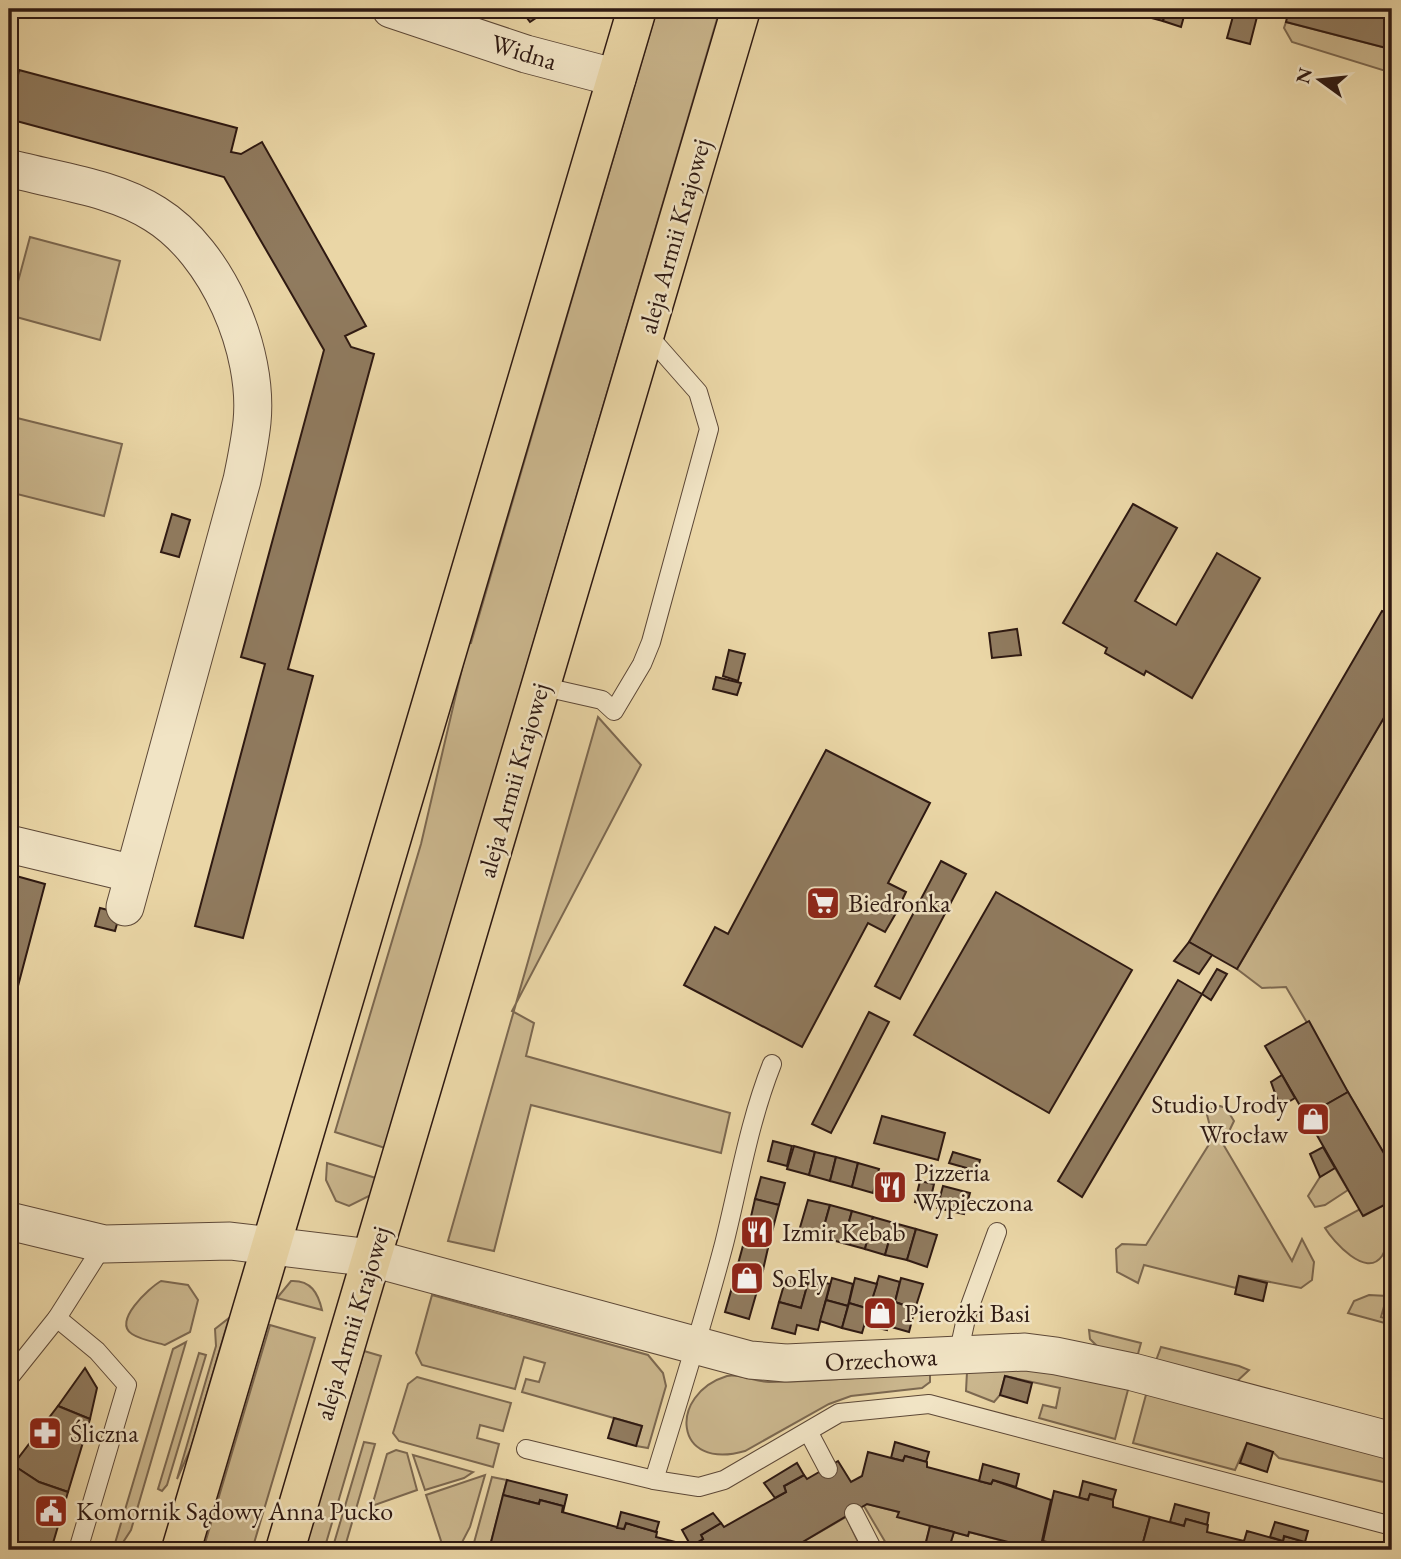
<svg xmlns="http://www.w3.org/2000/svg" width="1401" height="1559" font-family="'EB Garamond',serif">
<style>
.green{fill:#cab68d;stroke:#7c6850;stroke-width:2}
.building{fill:#907b5f;stroke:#2e1912;stroke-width:2}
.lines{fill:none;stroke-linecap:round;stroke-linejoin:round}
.lane-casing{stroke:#5d4837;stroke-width:20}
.street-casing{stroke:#5d4837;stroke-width:39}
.primary-casing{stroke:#2e1912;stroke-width:41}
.lane{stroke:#f1e4c5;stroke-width:18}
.street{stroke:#f1e4c5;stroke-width:37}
.primary{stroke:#ead6a6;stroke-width:38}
.labels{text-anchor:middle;stroke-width:5;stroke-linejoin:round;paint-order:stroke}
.street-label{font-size:26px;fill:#2e1912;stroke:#f1e4c5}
.poi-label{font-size:26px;fill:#2e1912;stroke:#f1e4c5;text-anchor:start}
</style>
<rect width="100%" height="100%" fill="#ead6a6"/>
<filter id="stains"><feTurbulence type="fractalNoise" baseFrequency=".00286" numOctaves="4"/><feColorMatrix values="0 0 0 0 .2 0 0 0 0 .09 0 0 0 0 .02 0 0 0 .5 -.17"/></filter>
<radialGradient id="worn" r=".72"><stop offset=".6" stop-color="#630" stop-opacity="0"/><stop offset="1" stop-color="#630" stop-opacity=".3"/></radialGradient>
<g class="green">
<polygon points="657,9 720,9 385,1148 335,1132 421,844 468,643 471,643"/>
<polygon points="1286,22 1390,49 1392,41 1392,73 1292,42 1284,28"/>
<polygon points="30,237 120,261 100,340 9,315"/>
<polygon points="9,416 122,444 104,516 9,492"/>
<polygon points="1392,704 1392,1167 1286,987 1262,988 1237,969"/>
<polygon points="598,717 641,765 512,1011 534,1023 526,1056 730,1113 721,1153 531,1105 494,1251 448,1241"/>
<polygon points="1220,1106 1226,1108 1234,1121 1223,1144 1292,1261 1302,1239 1314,1262 1312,1280 1301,1288 1239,1276 1236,1288 1144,1265 1138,1283 1117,1272 1116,1249 1122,1244 1146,1245 1213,1138 1206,1111"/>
<polygon points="327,1163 379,1179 373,1194 349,1206 336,1201 326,1180"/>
<polygon points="1335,1168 1348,1190 1325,1205 1315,1207 1308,1196 1320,1177"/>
<path d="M1384,1205l8,2v5c-2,13 -3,33 -10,44 -16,23 -49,-15 -57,-28l35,-19 4,7z"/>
<path d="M161,1281l27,4 10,15 -8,32 -25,13c-10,-3 -24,-5 -33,-11 -20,-12 17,-46 29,-53z"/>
<path d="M291,1281c20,-1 27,12 31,29l-45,-12z"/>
<polygon points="432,1295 648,1355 663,1373 666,1386 648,1448 636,1446 642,1426 522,1392 526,1379 539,1382 545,1363 524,1357 515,1389 422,1365 416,1353"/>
<polygon points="1369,1295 1387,1296 1381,1317 1392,1320 1392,1325 1348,1313 1354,1301"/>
<polygon points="229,1318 191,1448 177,1479 216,1346 215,1329"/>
<polygon points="270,1325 315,1338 252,1550 203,1550"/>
<polygon points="1089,1330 1141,1343 1136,1361 1101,1350 1090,1339"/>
<polygon points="186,1342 131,1530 118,1550 113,1550 173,1349"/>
<polygon points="1161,1347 1239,1366 1249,1370 1232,1386 1154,1366"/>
<polygon points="364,1351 381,1356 324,1550 304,1550"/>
<polygon points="199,1353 206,1355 167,1485 162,1491 158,1489"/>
<polygon points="1025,1364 1129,1386 1115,1439 1039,1418 1043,1405 1056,1408 1060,1388 1005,1376 1000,1395 994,1402 966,1391 967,1372"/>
<path d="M930,1372v10l-8,6 -71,8 -22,8 -84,47c-72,21 -77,-57 -18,-75 12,-3 29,6 42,6 54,0 107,-6 161,-10z"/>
<polygon points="417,1377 511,1403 503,1431 480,1425 477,1438 499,1444 493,1467 399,1441 393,1433 408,1384"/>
<polygon points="1147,1391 1392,1457 1392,1484 1279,1458 1273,1452 1247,1443 1235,1470 1133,1443"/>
<polygon points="364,1442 375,1444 344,1550 332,1550"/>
<polygon points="396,1450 407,1453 417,1490 372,1506 387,1454"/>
<polygon points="413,1455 473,1472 464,1478 425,1490"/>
<polygon points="485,1475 470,1527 458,1550 444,1550 426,1495"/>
<polygon points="492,1477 507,1480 490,1546 505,1550 472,1550"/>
<polygon points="867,1504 899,1512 930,1526 926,1542 949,1548 954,1532 968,1536 969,1532 1037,1550 890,1550 864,1506"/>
<polygon points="846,1517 862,1550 789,1550"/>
</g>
<g class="building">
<polygon points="531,9 548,9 548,10 530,22 524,14"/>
<polygon points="1146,9 1167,9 1163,21 1144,16"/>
<polygon points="1167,9 1186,9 1181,27 1163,21"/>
<polygon points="1235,9 1259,9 1250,44 1227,38"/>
<polygon points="1289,9 1358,9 1392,18 1390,49 1286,22"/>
<polygon points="1358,9 1392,9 1392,18"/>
<polygon points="19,70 237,128 231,152 241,154 262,142 366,326 345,336 351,347 374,354 288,669 313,676 243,938 195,926 265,664 241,657 324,350 224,177 9,119"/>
<polygon points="1133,504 1177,528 1135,601 1176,625 1217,553 1260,578 1192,698 1146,671 1144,675 1105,653 1107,648 1063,623"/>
<polygon points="172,514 190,520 179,557 161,552"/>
<polygon points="1382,611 1392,616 1392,704 1237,969 1189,942"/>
<polygon points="1017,629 1021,655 992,658 989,633"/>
<polygon points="729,650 745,654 738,681 723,676"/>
<polygon points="716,677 741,683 737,695 713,689"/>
<polygon points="826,750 930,803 888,883 906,892 896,913 885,932 868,923 802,1047 684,985 715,927 728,934"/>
<polygon points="941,861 966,874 900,999 875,986"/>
<polygon points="9,874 45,884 9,1020"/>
<polygon points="996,892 1132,970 1049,1113 914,1035"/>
<polygon points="100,908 120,913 115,931 95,926"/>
<polygon points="1189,942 1212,955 1199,974 1174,961"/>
<polygon points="1217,969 1227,974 1211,1000 1202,994"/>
<polygon points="1178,980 1202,994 1082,1197 1058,1181"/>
<polygon points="869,1012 889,1022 831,1133 812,1124"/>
<polygon points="1309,1021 1348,1092 1306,1116 1265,1046"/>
<polygon points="1282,1075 1295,1098 1280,1107 1271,1082"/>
<polygon points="1348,1092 1392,1167 1392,1207 1384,1205 1363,1216 1306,1116"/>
<polygon points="882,1116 945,1133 938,1160 874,1143"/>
<polygon points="773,1141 792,1146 787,1166 768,1161"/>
<polygon points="794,1146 815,1152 809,1175 787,1169"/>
<polygon points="1323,1147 1335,1168 1320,1177 1310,1154"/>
<polygon points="815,1152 836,1157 830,1181 809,1175"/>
<polygon points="953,1152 980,1160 977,1171 949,1163"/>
<polygon points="836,1157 858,1163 852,1187 830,1181"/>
<polygon points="858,1163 879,1169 873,1193 852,1187"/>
<polygon points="884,1172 903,1177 898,1198 879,1193"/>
<polygon points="761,1177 785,1183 779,1205 755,1199"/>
<polygon points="920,1181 934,1184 929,1206 915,1202"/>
<polygon points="943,1186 970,1193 964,1214 937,1208"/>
<polygon points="755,1199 779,1205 773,1228 750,1221"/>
<polygon points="808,1200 830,1205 821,1237 799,1231"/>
<polygon points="830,1205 852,1211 843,1243 821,1237"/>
<polygon points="852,1211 873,1217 865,1249 843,1243"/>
<polygon points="873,1217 894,1223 885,1255 865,1249"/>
<polygon points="750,1221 773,1228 768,1248 744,1242"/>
<polygon points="894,1223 916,1229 907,1260 885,1255"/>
<polygon points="916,1229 937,1235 927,1267 907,1260"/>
<polygon points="744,1242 768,1248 763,1270 738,1264"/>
<polygon points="738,1264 763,1270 757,1291 733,1284"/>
<polygon points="879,1276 900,1282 894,1306 872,1299"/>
<polygon points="1239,1276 1267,1283 1263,1301 1235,1294"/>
<polygon points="786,1278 808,1283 801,1308 779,1302"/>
<polygon points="832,1278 853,1284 848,1306 826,1300"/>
<polygon points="855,1278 877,1284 869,1309 849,1303"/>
<polygon points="901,1278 923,1284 915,1309 895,1302"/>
<polygon points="809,1279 830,1284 818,1330 797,1325 795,1334 772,1328 779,1302 801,1308"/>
<polygon points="733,1284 757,1291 749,1319 725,1312"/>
<polygon points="872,1299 894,1306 887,1330 865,1325"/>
<polygon points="826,1300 848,1306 842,1328 820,1321"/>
<polygon points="895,1302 915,1309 909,1332 888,1326"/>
<polygon points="849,1303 869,1309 862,1333 842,1328"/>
<polygon points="85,1368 97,1388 90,1419 58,1406"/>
<polygon points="1005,1376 1032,1383 1027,1403 1000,1395"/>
<polygon points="58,1406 90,1419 68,1492 39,1482 13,1465"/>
<polygon points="614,1418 642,1426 636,1446 608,1438"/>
<polygon points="895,1442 929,1452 926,1462 905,1456 903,1461 891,1458"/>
<polygon points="1247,1443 1273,1452 1267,1472 1240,1463"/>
<polygon points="868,1452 903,1461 905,1456 927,1462 927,1467 991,1484 993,1480 1051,1500 1040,1550 969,1532 968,1536 897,1517 899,1512 867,1504 789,1550 690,1550 691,1546 703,1539 701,1535 721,1523 724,1527 786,1492 784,1486 804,1475 807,1479 838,1461 851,1482 862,1476"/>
<polygon points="797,1463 804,1475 784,1486 786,1492 775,1498 764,1483"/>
<polygon points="983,1464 1019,1474 1016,1487 993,1480 991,1484 979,1481"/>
<polygon points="13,1465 39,1482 68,1492 51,1550 9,1550 9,1471"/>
<polygon points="507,1480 567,1495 563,1512 563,1506 540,1500 539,1504 503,1495"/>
<polygon points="1083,1481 1116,1490 1113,1500 1090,1494 1088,1500 1079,1498"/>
<polygon points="1054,1491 1088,1500 1090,1494 1113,1500 1113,1507 1150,1517 1141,1550 1078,1550 1043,1541"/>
<polygon points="503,1495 539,1504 540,1500 563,1506 562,1512 624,1529 626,1523 657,1532 656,1537 691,1546 690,1550 505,1550 490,1546"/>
<polygon points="1175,1504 1209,1513 1207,1525 1186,1519 1184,1526 1170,1522"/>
<polygon points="621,1512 659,1522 656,1532 626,1523 624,1529 617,1528"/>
<polygon points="713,1513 721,1523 701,1535 703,1539 691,1546 682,1530"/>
<polygon points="1150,1517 1184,1526 1186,1519 1208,1525 1207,1532 1244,1541 1247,1531 1283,1541 1284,1536 1306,1542 1304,1547 1318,1550 1141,1550"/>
<polygon points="1275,1522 1308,1531 1305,1542 1284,1536 1283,1541 1270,1537"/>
<polygon points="930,1526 954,1532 949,1548 926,1542"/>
</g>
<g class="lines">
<g class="lane-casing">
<g id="lane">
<polyline points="540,686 602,700 614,711 642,664 651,642 709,429 698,392 646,333"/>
<polyline points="57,1318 97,1351 127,1385 78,1550"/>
<polyline points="958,1355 967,1314 997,1232"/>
<polyline points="9,1378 57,1318 104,1244"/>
<polyline points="809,1433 828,1469"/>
<polyline points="526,1449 654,1480 699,1487 724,1480 839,1413 929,1404 1392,1526"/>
<path d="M654,1480c24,-78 49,-156 70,-236 15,-60 25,-122 48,-180"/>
<polyline points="854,1513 873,1550"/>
</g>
</g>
<g class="street-casing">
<g id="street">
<polyline points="391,9 526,54 617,78"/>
<path d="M9,168c47,13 104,19 146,46 63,39 104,137 97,208 -2,19 -6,39 -10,58l-117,427"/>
<polyline points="9,844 134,874"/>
<polyline points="9,1221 104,1244 230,1241 372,1258 750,1360 786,1363 1025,1352 1056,1356 1133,1372 1392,1441"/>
</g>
</g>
<g class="primary-casing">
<g id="primary">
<polyline points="181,1550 637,9"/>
<polyline points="285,1550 741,9"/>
</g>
</g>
<use href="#lane" class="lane"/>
<use href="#street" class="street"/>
<use href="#primary" class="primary"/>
</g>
<defs>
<g id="supermarket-square" transform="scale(1.75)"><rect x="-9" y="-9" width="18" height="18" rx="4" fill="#8f2418" stroke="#f1e4c5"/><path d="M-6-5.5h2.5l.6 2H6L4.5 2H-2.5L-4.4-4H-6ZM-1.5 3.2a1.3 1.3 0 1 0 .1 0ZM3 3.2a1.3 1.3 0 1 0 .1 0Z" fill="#fff"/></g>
<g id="shop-square" transform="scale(1.75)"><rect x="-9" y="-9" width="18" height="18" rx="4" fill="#8f2418" stroke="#f1e4c5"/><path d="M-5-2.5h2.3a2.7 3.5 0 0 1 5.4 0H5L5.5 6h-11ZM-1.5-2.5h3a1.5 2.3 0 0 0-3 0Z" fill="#fff"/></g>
<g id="restaurant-square" transform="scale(1.75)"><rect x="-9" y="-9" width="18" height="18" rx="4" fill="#8f2418" stroke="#f1e4c5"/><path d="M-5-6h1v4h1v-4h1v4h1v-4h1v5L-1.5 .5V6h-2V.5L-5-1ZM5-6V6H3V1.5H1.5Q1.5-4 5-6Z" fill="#fff"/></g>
<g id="pharmacy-square" transform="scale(1.75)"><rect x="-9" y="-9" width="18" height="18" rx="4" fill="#8f2418" stroke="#f1e4c5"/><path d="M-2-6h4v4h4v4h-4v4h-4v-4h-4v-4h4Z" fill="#fff"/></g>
<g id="civic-square" transform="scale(1.75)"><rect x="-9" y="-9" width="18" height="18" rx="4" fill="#8f2418" stroke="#f1e4c5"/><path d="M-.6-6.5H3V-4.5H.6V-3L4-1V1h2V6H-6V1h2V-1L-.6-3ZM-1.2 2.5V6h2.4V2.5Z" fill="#fff"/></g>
</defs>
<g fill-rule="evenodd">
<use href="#supermarket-square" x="823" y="903"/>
<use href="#shop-square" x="1313" y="1119"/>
<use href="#restaurant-square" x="890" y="1187"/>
<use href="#restaurant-square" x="757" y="1232"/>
<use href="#shop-square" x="747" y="1278"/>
<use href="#shop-square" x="880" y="1313"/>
<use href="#pharmacy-square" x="45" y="1433"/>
<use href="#civic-square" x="51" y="1511"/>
</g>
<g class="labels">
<g class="street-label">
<text transform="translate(524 52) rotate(17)" y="9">Widna</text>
<text transform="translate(674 236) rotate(-74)" y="9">aleja Armii Krajowej</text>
<text transform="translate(513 780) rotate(-74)" y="9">aleja Armii Krajowej</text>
<text transform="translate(352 1323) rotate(-73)" y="9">aleja Armii Krajowej</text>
<text transform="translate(881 1359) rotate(-3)" y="9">Orzechowa</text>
</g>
<g class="poi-label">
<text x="848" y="912">Biedronka</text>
<text x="1288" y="1113" text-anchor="end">Studio Urody<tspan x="1288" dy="30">Wrocław</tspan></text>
<text x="914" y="1181">Pizzeria<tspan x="914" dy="30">Wypieczona</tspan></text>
<text x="782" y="1241">Izmir Kebab</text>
<text x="772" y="1287">SoFly</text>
<text x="904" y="1322">Pierożki Basi</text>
<text x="70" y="1442">Śliczna</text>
<text x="76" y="1520">Komornik Sądowy Anna Pucko</text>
</g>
</g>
<rect width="1401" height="1559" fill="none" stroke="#ead6a6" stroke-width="35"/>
<rect x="10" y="10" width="1380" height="1538" fill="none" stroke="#2e1912" stroke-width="3.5"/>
<rect x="18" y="18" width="1366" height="1524" fill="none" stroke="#2e1912" stroke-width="2"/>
<g transform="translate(1320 80) rotate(285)" stroke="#f1e4c5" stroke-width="5" paint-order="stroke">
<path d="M0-5L12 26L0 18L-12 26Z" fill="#2e1912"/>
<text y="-10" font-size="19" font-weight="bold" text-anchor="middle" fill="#2e1912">N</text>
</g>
<rect width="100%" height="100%" filter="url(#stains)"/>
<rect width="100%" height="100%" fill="url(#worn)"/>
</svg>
